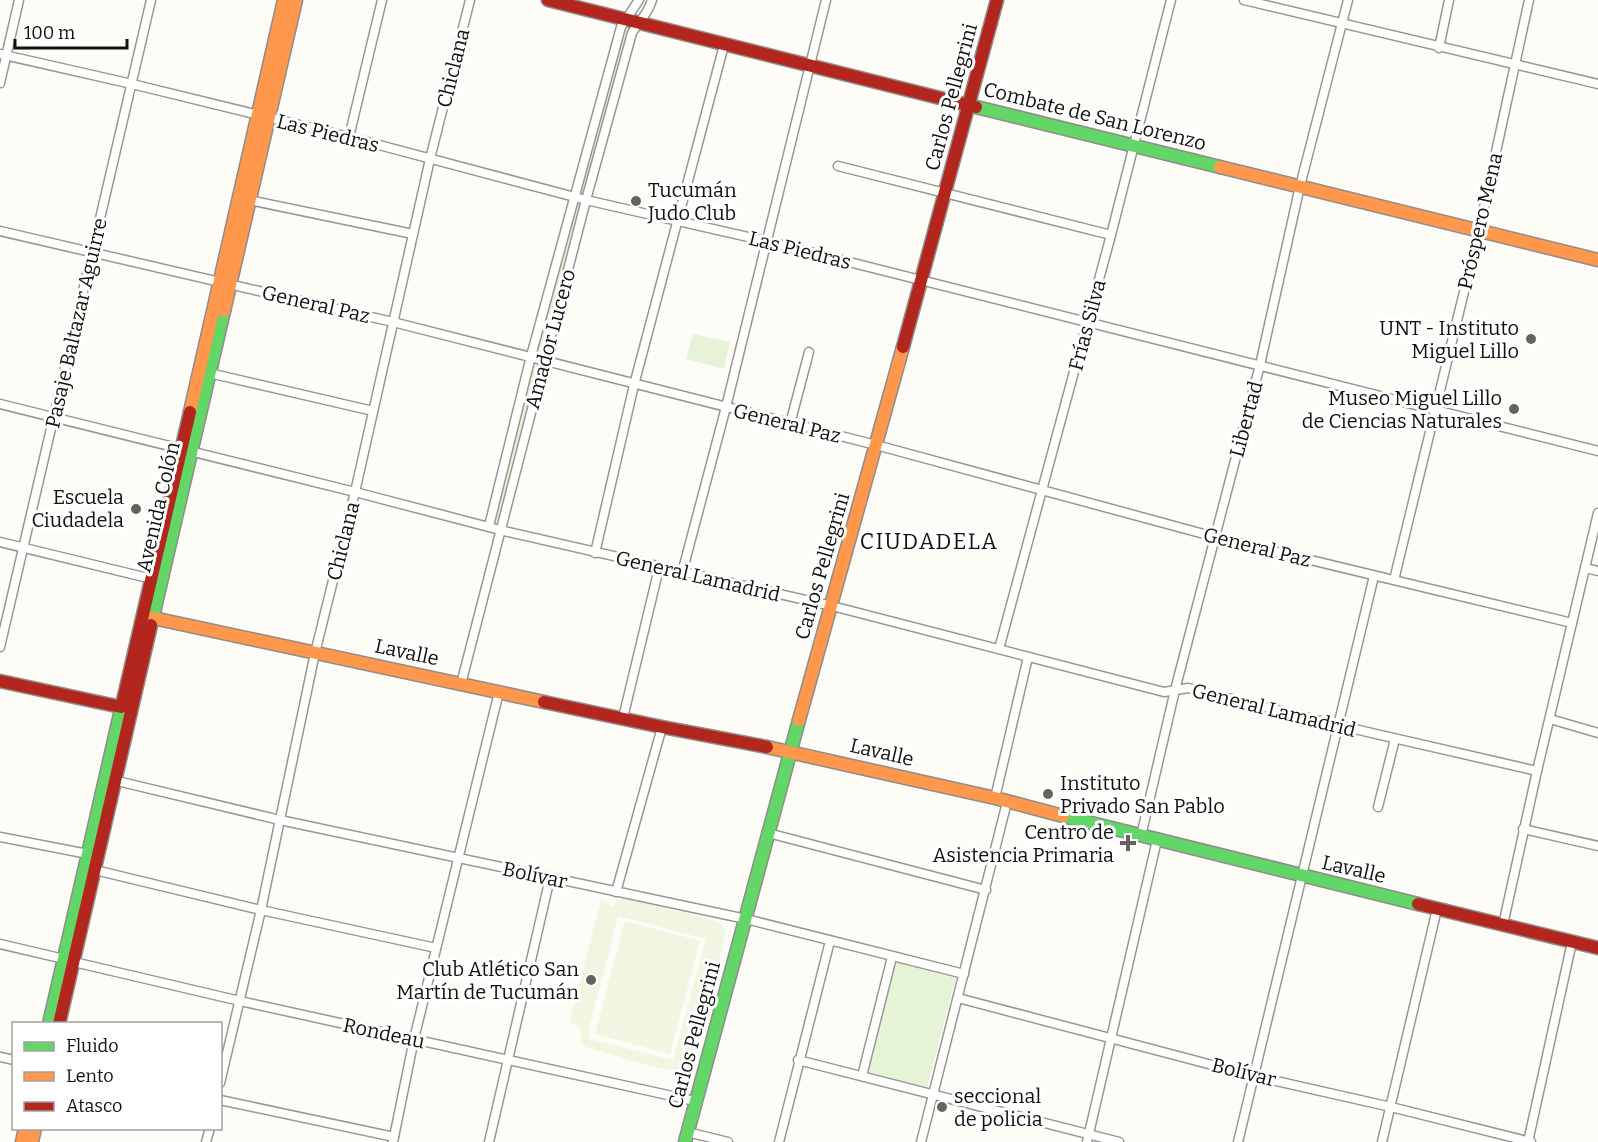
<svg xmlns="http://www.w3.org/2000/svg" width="1598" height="1142" font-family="Bitter,serif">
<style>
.green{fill:#e7f3d7}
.pitch{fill:#f0f6e1;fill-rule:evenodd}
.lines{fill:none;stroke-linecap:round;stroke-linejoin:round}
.street-casing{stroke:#979795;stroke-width:11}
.fast-casing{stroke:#8e8d8b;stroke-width:15}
.slow-casing{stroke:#8e8d8b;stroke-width:15}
.jam-casing{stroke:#8e8d8b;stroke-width:15}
.street{stroke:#fffffe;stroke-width:8}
.fast{stroke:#63d668;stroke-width:12}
.slow{stroke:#ff974d;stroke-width:12}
.jam{stroke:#b3261e;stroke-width:12}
.poi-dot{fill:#646362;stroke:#fff;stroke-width:2}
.labels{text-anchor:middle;stroke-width:6;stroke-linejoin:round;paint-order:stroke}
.street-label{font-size:20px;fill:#111;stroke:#fff}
.poi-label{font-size:20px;fill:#111;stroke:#fff;text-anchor:end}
.quarter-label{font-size:22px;letter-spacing:1.5px;fill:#111;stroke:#fff}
</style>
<rect width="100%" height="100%" fill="#fdfcf7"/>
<g class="green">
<polygon points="626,24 632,25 584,195 579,193"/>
<polygon points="577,200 583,202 543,356 535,354"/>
<polygon points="693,334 730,342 724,369 686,359"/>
<polygon points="533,361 540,362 498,525 493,523"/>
<polygon points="896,962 956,978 927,1087 868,1073"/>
</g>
<g class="pitch">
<path d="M625,898l88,22c8,3 11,6 13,14l-35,130 -5,6c-25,2 -74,-16 -100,-23l-4,-3 -2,-16 -10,-7 31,-122 12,8 5,-8zM618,916l88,23 -33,121 -84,-21 -1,-7z"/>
<polygon points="625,921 700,941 670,1054 595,1034"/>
</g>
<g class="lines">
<g class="street-casing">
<g id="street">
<polyline points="1244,0 1598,84"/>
<polyline points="1439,48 1449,0"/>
<polyline points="0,54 132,84 349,137 586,200 766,241 1598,451"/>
<polyline points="0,83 19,0"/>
<polyline points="349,137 382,0"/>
<polyline points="838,166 1111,235"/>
<polyline points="249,200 413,234"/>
<polyline points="0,231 393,322 876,445 1215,537 1572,623"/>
<polyline points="209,373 373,411"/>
<polyline points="0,404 355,492 504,531 832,606 1164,692 1188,688 1337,725 1537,771"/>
<polyline points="790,424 809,352"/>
<polyline points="489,526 531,356 621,27 639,0"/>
<polyline points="0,542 152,579"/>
<polyline points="595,553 634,385 724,45"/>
<polyline points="1585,568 1598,571"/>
<polyline points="682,573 726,407 826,0"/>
<polyline points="1394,580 1479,230 1529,0"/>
<polyline points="0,647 151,0"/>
<polyline points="999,649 1111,235 1171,0"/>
<path d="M461,684l125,-484 46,-167c8,-14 15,-17 20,-33"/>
<polyline points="623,718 659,568"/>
<polyline points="1550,719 1598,733"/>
<polyline points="113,780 280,820 746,919 964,974"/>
<polyline points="995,798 1028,657"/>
<polyline points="1378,807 1395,739"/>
<polyline points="1523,829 1598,846"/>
<polyline points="768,833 986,890"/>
<polyline points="1141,836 1175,690 1260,365 1300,186 1348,0"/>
<polyline points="0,837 88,854"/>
<polyline points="95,870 261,910 436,948"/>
<polyline points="616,892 662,727"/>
<polyline points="1503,925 1537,771 1598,513"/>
<polyline points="0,944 64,959"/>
<polyline points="74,962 240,1001 695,1101"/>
<polyline points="958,998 1254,1076 1391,1107 1531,1142"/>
<polyline points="0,1057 14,1060"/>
<polyline points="798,1060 1119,1142"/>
<polyline points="862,1076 892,957"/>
<polyline points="220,1083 261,910 315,653 355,492 430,159 470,0"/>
<polyline points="220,1100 394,1137"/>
<polyline points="687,1132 728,1142"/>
<polyline points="206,1142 210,1128"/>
<polyline points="393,1142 414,1039 499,692"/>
<polyline points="489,1142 550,878"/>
<polyline points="779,1142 830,941"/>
<polyline points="921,1142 1007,802"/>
<polyline points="1087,1142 1157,840"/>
<polyline points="1238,1142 1374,576"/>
<polyline points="1382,1142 1437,909"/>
<polyline points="1528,1142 1572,942"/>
</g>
</g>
<g class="fast-casing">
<g id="fast">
<polyline points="976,107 1220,167"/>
<polyline points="151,625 224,311"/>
<polyline points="1063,816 1418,904"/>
<polyline points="49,1024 123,701"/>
<polyline points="685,1142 799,720"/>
</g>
</g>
<g class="slow-casing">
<g id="slow">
<polyline points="1220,167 1598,260"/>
<polyline points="224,311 296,0"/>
<polyline points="190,412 284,0"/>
<polyline points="153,618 544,702"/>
<polyline points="799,720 903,347"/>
<polyline points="767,747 995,798 1063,816"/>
<polyline points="22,1142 25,1128"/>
<polyline points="32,1142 35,1128"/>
</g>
</g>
<g class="jam-casing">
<g id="jam">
<polyline points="548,0 976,107"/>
<polyline points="903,347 997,0"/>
<polyline points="0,681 121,707"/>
<polyline points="123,701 190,412"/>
<polyline points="544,702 662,727 767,747"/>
<polyline points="1418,904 1598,948"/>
<polyline points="59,1024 151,625"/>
</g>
</g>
<use href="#street" class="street"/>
<use href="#fast" class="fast"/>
<use href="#slow" class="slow"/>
<use href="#jam" class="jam"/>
</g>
<g class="poi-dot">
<circle cx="636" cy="201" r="6"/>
<circle cx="1531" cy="339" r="6"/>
<circle cx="1514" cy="409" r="6"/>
<circle cx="136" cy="509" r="6"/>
<circle cx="1048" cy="794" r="6"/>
<path d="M1125 834h6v6h6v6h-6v6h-6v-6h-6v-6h6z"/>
<circle cx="591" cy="980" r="6"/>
<circle cx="942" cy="1107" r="6"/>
</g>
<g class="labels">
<g class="street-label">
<text transform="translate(453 68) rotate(-76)" y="7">Chiclana</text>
<text transform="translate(951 97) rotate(-75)" y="7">Carlos Pellegrini</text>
<text transform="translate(1095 116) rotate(14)" y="7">Combate de San Lorenzo</text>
<text transform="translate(328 133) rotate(14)" y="7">Las Piedras</text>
<text transform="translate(1480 221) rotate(-77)" y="7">Próspero Mena</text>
<text transform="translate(800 250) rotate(14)" y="7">Las Piedras</text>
<text transform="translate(316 304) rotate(13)" y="7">General Paz</text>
<text transform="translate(76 323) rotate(-77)" y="7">Pasaje Baltazar Aguirre</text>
<text transform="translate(1087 325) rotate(-75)" y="7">Frías Silva</text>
<text transform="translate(550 339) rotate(-75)" y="7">Amador Lucero</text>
<text transform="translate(1246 419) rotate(-75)" y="7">Libertad</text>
<text transform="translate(787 423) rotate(14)" y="7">General Paz</text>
<text transform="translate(158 507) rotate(-77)" y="7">Avenida Colón</text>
<text transform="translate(343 541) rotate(-76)" y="7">Chiclana</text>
<text transform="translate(1257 547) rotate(14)" y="7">General Paz</text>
<text transform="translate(822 566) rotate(-74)" y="7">Carlos Pellegrini</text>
<text transform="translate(698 576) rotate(13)" y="7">General Lamadrid</text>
<text transform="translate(407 652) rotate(12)" y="7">Lavalle</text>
<text transform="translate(1274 710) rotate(14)" y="7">General Lamadrid</text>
<text transform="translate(882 752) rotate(13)" y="7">Lavalle</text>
<text transform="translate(1354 869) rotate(13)" y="7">Lavalle</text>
<text transform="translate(535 875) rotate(12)" y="7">Bolívar</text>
<text transform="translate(384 1033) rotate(12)" y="7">Rondeau</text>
<text transform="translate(694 1035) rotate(-75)" y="7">Carlos Pellegrini</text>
<text transform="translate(1244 1072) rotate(14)" y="7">Bolívar</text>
</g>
<g class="poi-label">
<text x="648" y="197" text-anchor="start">Tucumán<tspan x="648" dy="23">Judo Club</tspan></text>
<text x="1519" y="335">UNT - Instituto<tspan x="1519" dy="23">Miguel Lillo</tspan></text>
<text x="1502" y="405">Museo Miguel Lillo<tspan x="1502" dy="23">de Ciencias Naturales</tspan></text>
<text x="124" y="504">Escuela<tspan x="124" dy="23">Ciudadela</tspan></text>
<text x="1060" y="790" text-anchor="start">Instituto<tspan x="1060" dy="23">Privado San Pablo</tspan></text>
<text x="1114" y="839">Centro de<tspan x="1114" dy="23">Asistencia Primaria</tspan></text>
<text x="579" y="976">Club Atlético San<tspan x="579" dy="23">Martín de Tucumán</tspan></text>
<text x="954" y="1103" text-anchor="start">seccional<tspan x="954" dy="23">de policia</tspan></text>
</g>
<g class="quarter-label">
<text x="929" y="549">CIUDADELA</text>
</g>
</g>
<rect x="12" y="1022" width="210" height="108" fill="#ffffff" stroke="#a0a0a0" stroke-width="1.5"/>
<rect x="24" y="1042" width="30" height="9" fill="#63d668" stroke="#a0a0a0" stroke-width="1.5"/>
<text x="66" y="1052" font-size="18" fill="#111111">Fluido</text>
<rect x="24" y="1072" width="30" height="9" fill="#ff974d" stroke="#a0a0a0" stroke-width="1.5"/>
<text x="66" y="1082" font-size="18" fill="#111111">Lento</text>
<rect x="24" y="1102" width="30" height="9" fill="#b3261e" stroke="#a0a0a0" stroke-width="1.5"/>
<text x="66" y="1112" font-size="18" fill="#111111">Atasco</text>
<path d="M15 39v9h112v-9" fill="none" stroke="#111111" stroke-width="3"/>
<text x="24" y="39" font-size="18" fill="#111111" stroke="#ffffff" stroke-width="4.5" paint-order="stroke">100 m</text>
</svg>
